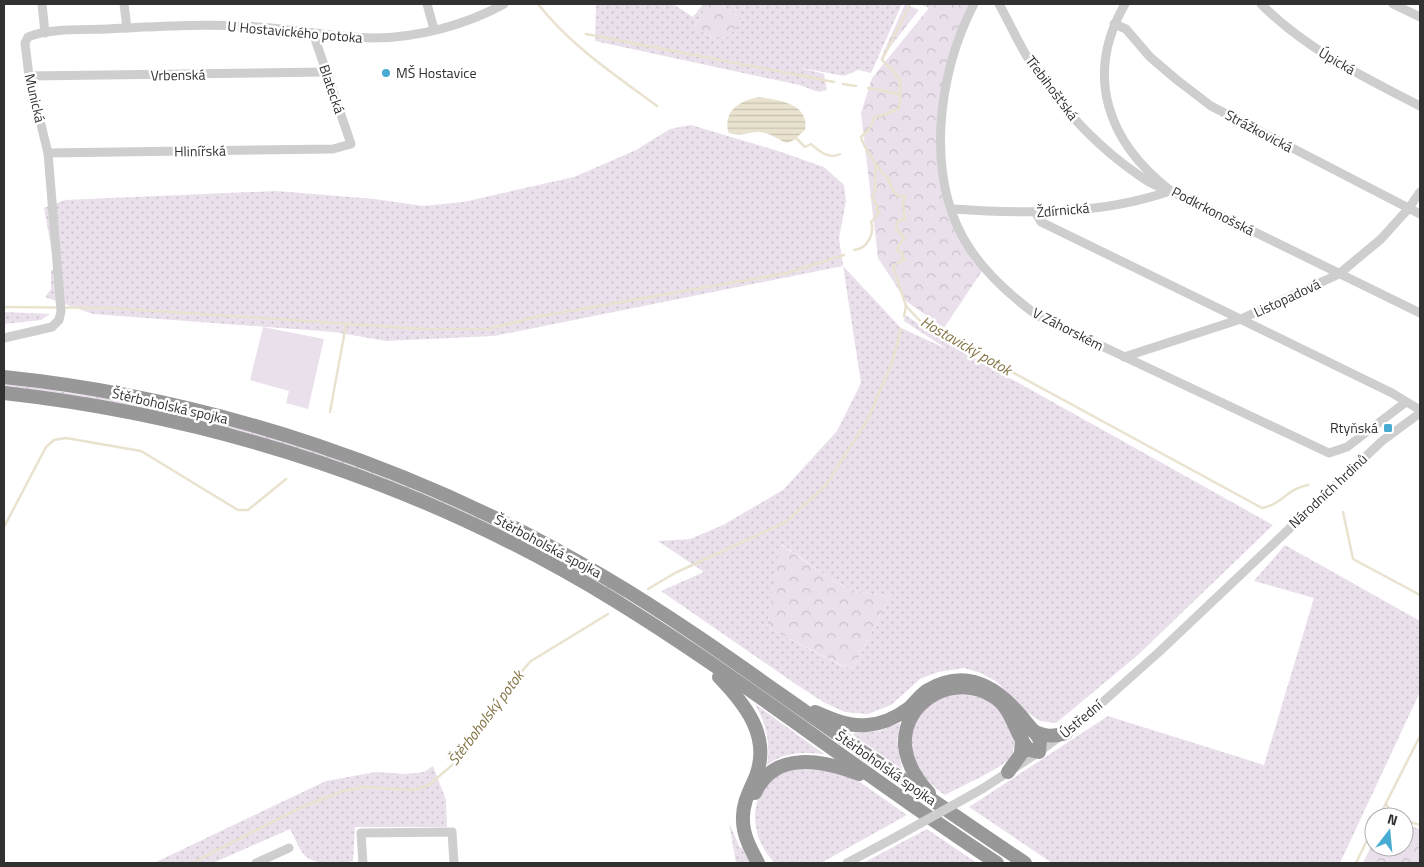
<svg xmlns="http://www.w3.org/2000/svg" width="1424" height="867" font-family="'Titillium Web',sans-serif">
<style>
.grass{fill:url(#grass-dots);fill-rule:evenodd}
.forest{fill:url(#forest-crowns)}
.pitch{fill:#eae0ec}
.water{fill:url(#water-rules)}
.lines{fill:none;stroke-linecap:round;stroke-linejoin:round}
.stream{stroke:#e9e2cf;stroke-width:2.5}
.minor{stroke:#cecece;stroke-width:9}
.highway{stroke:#989898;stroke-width:14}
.minor-bridge{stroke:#cecece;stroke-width:9}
.poi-dot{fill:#48acd2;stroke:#fff;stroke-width:2}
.labels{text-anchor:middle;stroke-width:5;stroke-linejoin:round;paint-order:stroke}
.street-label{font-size:14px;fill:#313131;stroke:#fff}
.poi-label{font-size:14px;fill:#313131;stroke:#fff;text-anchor:start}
.water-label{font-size:15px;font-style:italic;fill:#847344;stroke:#fff}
</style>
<defs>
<pattern id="grass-dots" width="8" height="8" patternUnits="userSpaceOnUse" patternTransform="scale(1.25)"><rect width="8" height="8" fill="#eae0ec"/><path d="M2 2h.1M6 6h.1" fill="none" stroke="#c9c1cb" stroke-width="1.8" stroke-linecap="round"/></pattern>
<pattern id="forest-crowns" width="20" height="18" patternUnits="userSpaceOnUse" patternTransform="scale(1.25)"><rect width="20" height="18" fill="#eae0ec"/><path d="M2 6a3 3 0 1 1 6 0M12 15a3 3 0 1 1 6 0" fill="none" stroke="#c9c1cb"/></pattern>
<pattern id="water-rules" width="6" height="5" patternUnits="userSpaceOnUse" patternTransform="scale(1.25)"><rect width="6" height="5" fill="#e9e2cf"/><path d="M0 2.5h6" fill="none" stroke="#c8c2b2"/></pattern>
</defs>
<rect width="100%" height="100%" fill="#fff"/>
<g class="grass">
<polygon points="596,4 673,4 693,17 703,4 709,4 694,26 712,38 728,37 742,19 720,4 902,4 871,73 858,70 844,76 802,68 824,74 827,90 819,92 799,85 595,41"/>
<path d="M691,125l87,26 46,16 20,18 2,16 -7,37 4,28 58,62 46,21 -43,-28 1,-6 58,37 310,173 -135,130 -82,68 -16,-2 -15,-10 -28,-29 -16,-9 -17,-5 -26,4 -18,7 -29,26 -23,9 -23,-2 -20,-9 -28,-18 -136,-94 43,-19 -46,-31 32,-2 33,-14 60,-35 54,-59 24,-48 -18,-117 -349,70 -108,5 -52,-9 -241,-18 -48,-17 6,-8v-19l4,-1 -11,-61 21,-8 211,-9 99,8 48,7 40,-4 111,-25 62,-27 34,-21zM781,544l53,37 18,9 37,7 -36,72 -13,-4 -73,-38z"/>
<polygon points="4,312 50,314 41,320 4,324"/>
<path d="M4,383l133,20 103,24 134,44 139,62 113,63 -4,3 -282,-136c-109,-38 -221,-64 -336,-76z"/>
<polygon points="1285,545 1420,621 1420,692 1340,863 1052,863 969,807 1108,716 1264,765 1314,598 1254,581"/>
<path d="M954,692c10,1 23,1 31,5 18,8 39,44 24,62 -12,12 -48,27 -64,36 -27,-18 -47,-50 -25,-79 3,-4 6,-10 9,-13 6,-5 18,-8 25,-11z"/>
<path d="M755,704l69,50c-21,-2 -40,-2 -57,11 4,-22 -1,-42 -12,-61z"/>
<polygon points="900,723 897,741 902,769 853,735 854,733 880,731"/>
<path d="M433,766l13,34 1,27h-92l-2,34c-8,2 -15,2 -23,2 -29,0 -28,-12 -40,-34l-77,34h-59l172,-82 50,-9 30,2 18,-2z"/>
<path d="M821,767l36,13 50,35 -86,48h-47c-5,-7 -11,-14 -14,-22 -11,-26 -4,-57 23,-70 9,-5 27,-3 38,-4z"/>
<polygon points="729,823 740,848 744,846 751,863 736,863"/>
<polygon points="927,829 977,863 863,863"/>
</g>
<g class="forest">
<polygon points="709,4 720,4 742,19 729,37 712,38 694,26"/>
<polygon points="905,4 919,10 880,60"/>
<polygon points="920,4 970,4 960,27 937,148 950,210 984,268 944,328 906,301 878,258 861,113 872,78 929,8"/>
<polygon points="780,544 834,581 852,590 889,597 853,669 841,665 767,627"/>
<polygon points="1404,824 1420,829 1420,863 1363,863 1374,840 1374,847 1404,847"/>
</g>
<polygon class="pitch" points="263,327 324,339 308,409 286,403 289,391 250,380"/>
<path class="water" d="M759,97c19,3 51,6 46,33l-11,10 -7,3c-9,-3 -16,-10 -27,-11 -12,-1 -20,6 -32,0 -4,-22 11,-31 31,-35z"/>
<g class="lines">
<g class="stream">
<path d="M538,4c33,42 76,70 119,102"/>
<path d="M910,4l-28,56c15,16 20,15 18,37 0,5 0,8 -2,12 -8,3 -15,7 -23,8l-6,12 -8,8c2,9 20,37 27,41l5,13 5,5h7l-2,8 2,15 -7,2 -2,6 8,11 -6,9v4l5,3 -1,3 3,2 -12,7 13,40 16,17 340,185c21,-4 24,-19 46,-23"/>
<polyline points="586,34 834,82"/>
<polyline points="843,84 856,86"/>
<polyline points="868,88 900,94"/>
<path d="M794,136l11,11 6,-3c8,7 18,16 29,10"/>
<path d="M854,250c14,-1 21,-18 17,-28l9,-10 -4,-2 2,-4 -6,-8c7,-15 1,-17 4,-31"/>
<polyline points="4,307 112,308 422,329 489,329 536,317 787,273 844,255"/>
<polyline points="904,316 906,306"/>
<polyline points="330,412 346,325"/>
<polyline points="1343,512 1353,559 1420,595"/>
<polyline points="4,527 46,447 54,440 66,438 141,451 238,510 248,510 286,479"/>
<polyline points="648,589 675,573 786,522 826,485 868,419 893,360 901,329"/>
<polyline points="1386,803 1391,815 1395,817"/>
<polyline points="1379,817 1420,736"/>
<polyline points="1404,820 1420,825"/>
<polyline points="192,863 302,807 343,791 364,787 413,790 429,785 458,760 499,696 531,661 608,614"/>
<polyline points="1356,863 1374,826"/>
</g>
<g class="minor">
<polyline points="42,4 45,33"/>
<polyline points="124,4 127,28"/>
<polyline points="427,4 434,29"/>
<path d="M974,4c-37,70 -50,176 -4,245 18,27 42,48 68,67l291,137 18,-6 59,-45"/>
<path d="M999,4c9,16 17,34 27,51 27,42 60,81 100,111 13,9 24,19 40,23"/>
<path d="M1125,4c-41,71 -18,138 46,187l249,122"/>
<path d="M1261,4c46,46 103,73 159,102"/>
<polyline points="1393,4 1420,17"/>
<polyline points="1114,24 1126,29 1150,57 1177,80 1211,106 1420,214"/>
<polyline points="29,76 326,72"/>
<polyline points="48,153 333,149 351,144 313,33"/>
<path d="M953,209c73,5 148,6 217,-18"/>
<polyline points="1036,213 1041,222 1392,393 1420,410"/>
<path d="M4,338l48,-11 7,-7 2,-9 -13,-158 -19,-77 -4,-33 3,-6c20,-9 57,-7 79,-8 54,-3 110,-6 164,-1 34,3 68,10 102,10 44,0 93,-13 131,-34"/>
<polyline points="1124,357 1241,319 1339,274 1381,239 1409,208 1420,192"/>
<polyline points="982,789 1039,752 1086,717 1159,652 1382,441 1420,413"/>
<polyline points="256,863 289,848"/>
<polyline points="363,863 361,833 452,832 454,863"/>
<polyline points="847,863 894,838"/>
</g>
<g class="highway">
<path d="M4,377c212,22 419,92 602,201 61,36 119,77 177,118 81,57 161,113 242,167"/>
<path d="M4,393c216,24 424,93 610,207 132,81 253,178 383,263"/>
<path d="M719,677c26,27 52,59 37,99 -6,14 -14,28 -13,44 0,16 8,29 15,43"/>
<path d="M815,712c16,7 34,15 52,13 15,-1 30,-8 42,-17 7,-6 11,-13 19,-18 38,-22 68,-4 93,26 6,8 14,15 19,24l-1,12 -10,-2c-15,-16 -15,-40 -35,-53 -38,-26 -92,3 -89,49 2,19 12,34 24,47"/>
<path d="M1032,730c12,7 22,7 34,3"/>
<polyline points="1008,772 1021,754 1022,738"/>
<path d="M755,793c19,-43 68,-33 104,-19"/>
</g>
<polyline class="minor-bridge" points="894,838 982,789"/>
</g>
<g class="poi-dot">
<circle cx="386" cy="73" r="5"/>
<rect x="1383" y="423" width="10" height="10" rx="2.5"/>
</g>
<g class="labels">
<g class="street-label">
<text transform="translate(295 32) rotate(5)" y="5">U Hostavického potoka</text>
<text transform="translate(1337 61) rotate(30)" y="5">Úpická</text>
<text transform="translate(178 75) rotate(-1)" y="5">Vrbenská</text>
<text transform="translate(1052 88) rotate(53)" y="5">Třebihošťská</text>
<text transform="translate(332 89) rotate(71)" y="5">Blatecká</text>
<text transform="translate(35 98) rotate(77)" y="5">Munická</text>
<text transform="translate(1259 131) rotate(28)" y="5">Strážkovická</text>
<text transform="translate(200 151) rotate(-1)" y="5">Hlinířská</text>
<text transform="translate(1063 210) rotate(-5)" y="5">Ždírnická</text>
<text transform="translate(1213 211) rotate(27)" y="5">Podkrkonošská</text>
<text transform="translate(1287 298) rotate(-25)" y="5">Listopadová</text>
<text transform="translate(1068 329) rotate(27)" y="5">V Záhorském</text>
<text transform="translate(170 406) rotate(13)" y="5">Štěrboholská spojka</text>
<text transform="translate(1328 491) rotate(-43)" y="5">Národních hrdinů</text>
<text transform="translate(548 546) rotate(28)" y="5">Štěrboholská spojka</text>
<text transform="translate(1081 719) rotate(-40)" y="5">Ústřední</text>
<text transform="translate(886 768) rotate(35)" y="5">Štěrboholská spojka</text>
</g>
<g class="poi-label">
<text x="396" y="78">MŠ Hostavice</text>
<text x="1378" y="433" text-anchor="end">Rtyňská</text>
</g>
<g class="water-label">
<text transform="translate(966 346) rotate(30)" y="5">Hostavický potok</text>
<text transform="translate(486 718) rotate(-53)" y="5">Štěrboholský potok</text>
</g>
</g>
<rect width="1424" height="867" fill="none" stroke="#313131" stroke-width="10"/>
<g transform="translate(1389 832) rotate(16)"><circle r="24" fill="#ffffff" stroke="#adadad"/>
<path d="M0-4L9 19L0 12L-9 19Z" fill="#48acd2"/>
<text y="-8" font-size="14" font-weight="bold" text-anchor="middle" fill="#313131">N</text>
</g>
</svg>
